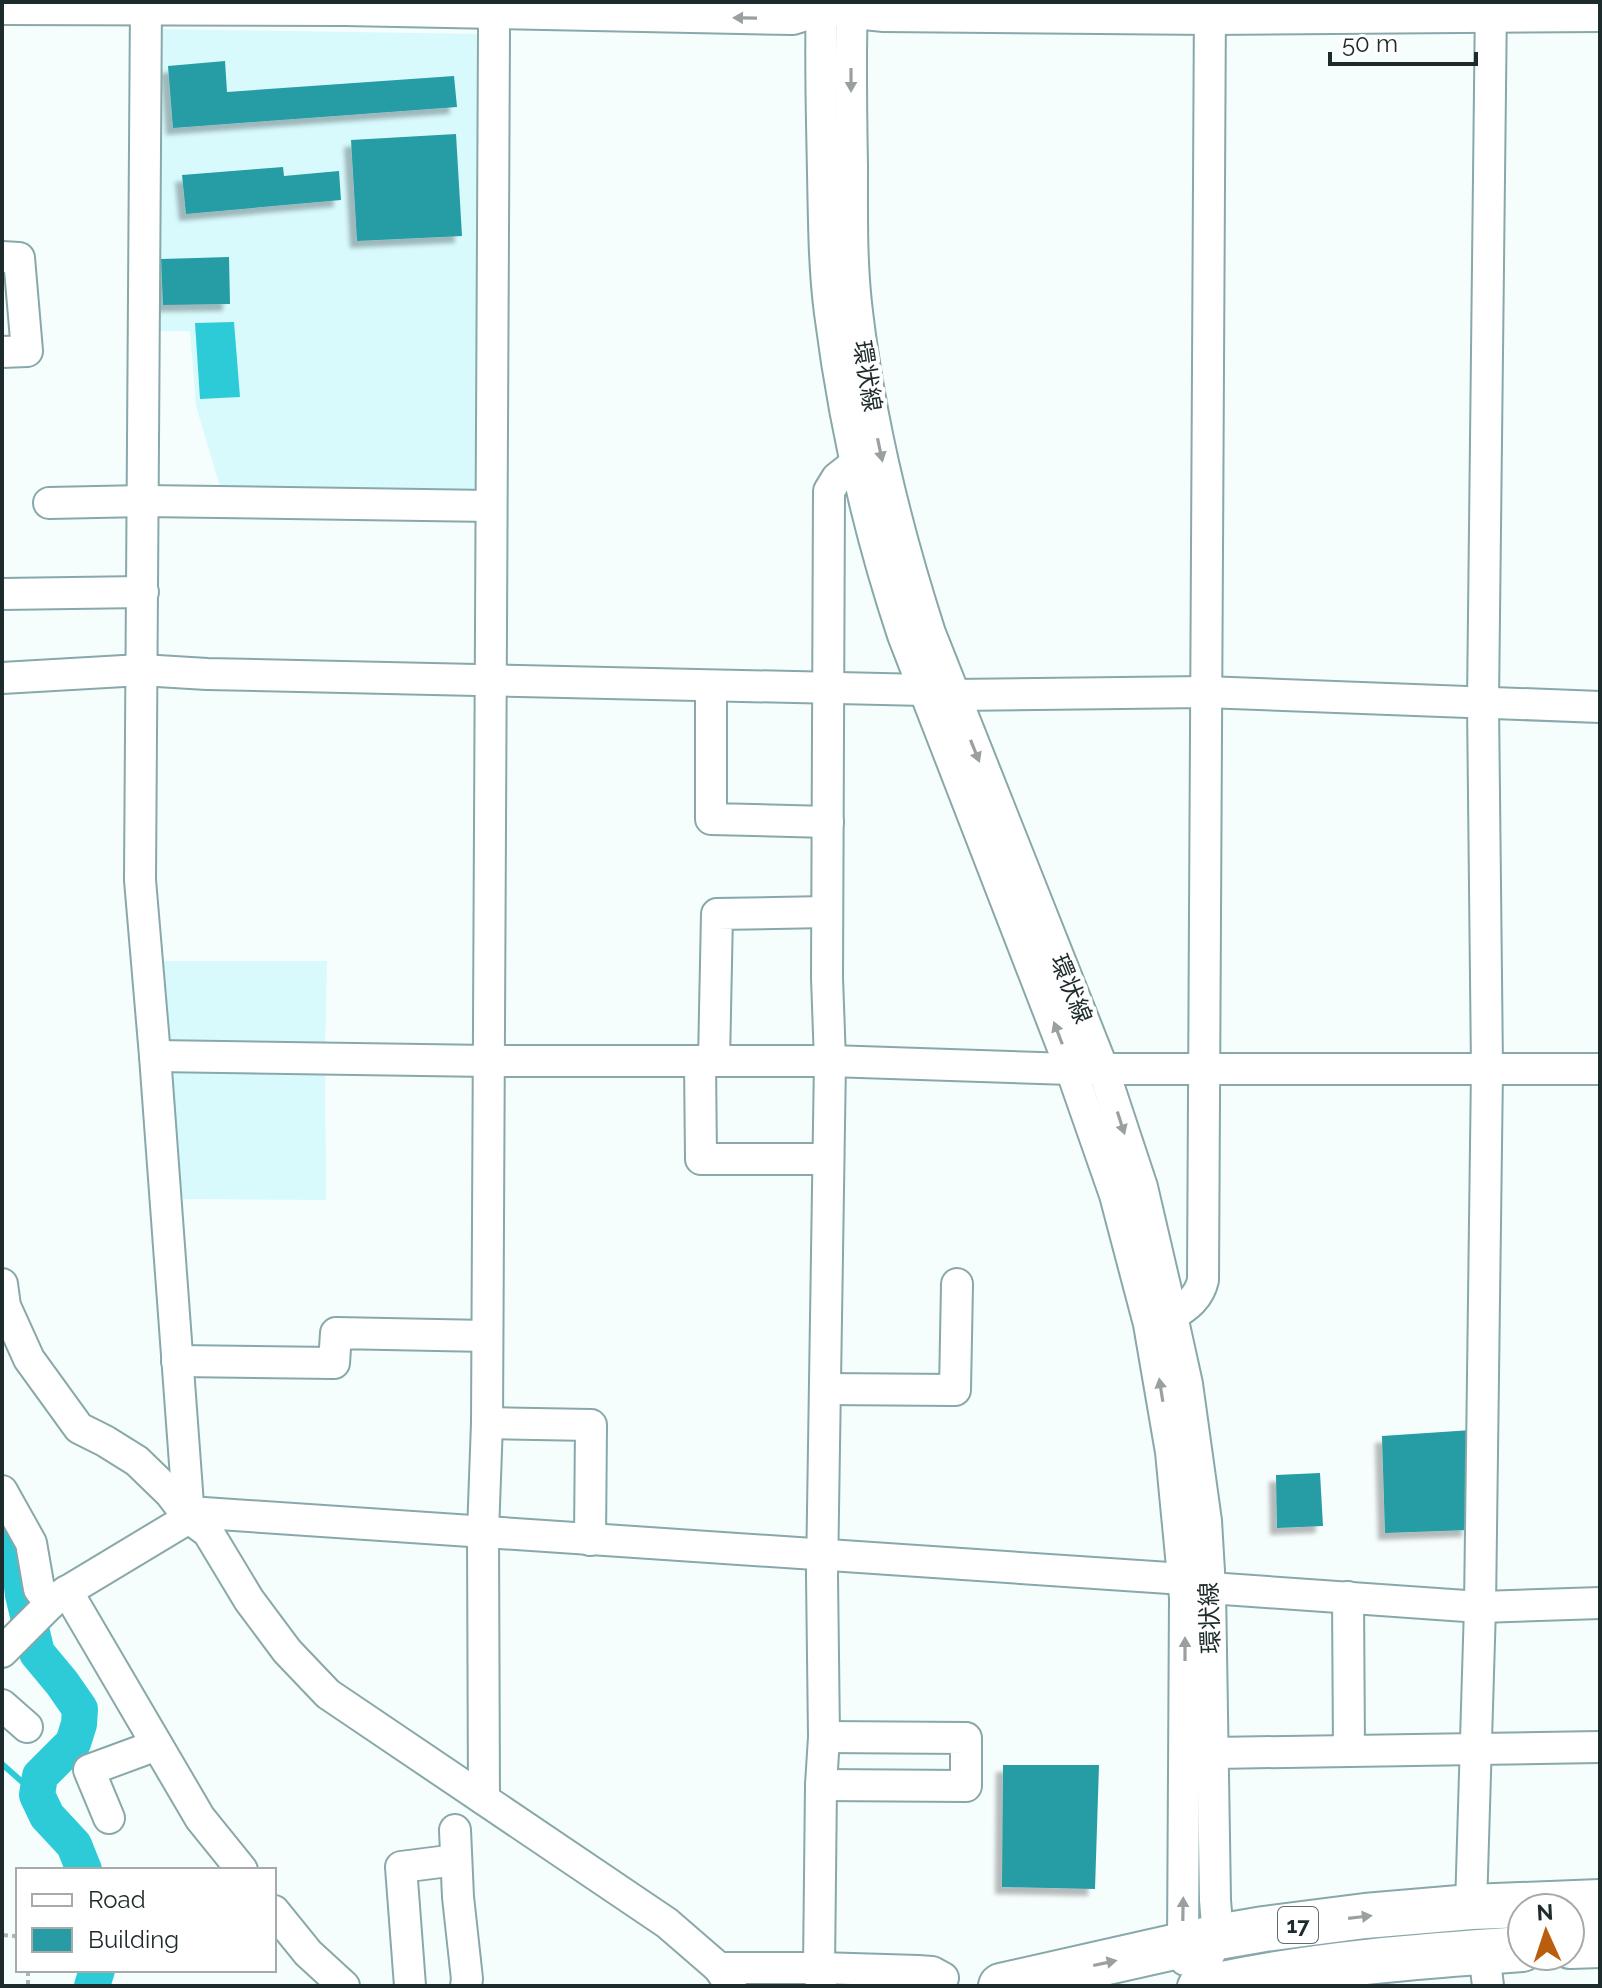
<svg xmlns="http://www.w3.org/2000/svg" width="1602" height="1988" font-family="Raleway,'Noto Sans JP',sans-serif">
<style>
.built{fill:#d8fafd}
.water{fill:#2ccbd7}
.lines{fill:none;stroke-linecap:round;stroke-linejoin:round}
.stream{stroke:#2ccbd7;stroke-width:6}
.river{stroke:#2ccbd7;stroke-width:36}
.building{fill:#279ca5;filter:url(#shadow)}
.minor-casing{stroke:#88a8aa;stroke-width:34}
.highway-casing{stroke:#88a8aa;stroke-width:48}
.path{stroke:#adb7b7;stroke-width:4;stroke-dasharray:6 4;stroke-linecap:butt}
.minor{stroke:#fff;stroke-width:30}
.highway{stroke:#fff;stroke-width:44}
.oneway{fill:#9aa0a0}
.labels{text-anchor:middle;stroke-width:8;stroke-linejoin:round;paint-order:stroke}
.shield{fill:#fff;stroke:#626b6b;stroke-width:2}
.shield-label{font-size:22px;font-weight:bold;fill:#1e2b2c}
.street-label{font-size:24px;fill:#1e2b2c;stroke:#fff}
</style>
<defs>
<filter id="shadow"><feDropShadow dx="-7" dy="7" stdDeviation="2" flood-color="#0004"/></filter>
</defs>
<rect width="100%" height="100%" fill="#f6fdfd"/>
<g class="built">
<polygon points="156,29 483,34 484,499 223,497 196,406 190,331 156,331"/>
<polygon points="158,961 327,961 325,1052 170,1051"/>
<polygon points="325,1066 326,1200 180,1199 167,1070"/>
</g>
<polygon class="water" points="234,322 240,397 200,399 195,323"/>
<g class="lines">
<polyline class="stream" points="2,1764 37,1795"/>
<g class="river">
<polyline points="2,1520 8,1529 18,1553 23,1595 37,1653 62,1683 80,1709 79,1724 73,1743 40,1776 37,1795 47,1816 74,1845 84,1870"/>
<polyline points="92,1986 97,1970"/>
</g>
</g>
<g class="building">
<polygon points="225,61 227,92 454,76 457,107 173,128 168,66"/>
<polygon points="456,134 462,236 357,241 351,140"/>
<polygon points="283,167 284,176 339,171 341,200 186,214 182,175"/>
<polygon points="229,257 230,304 163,305 161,259"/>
<polygon points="1472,1430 1469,1530 1385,1533 1382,1436"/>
<polygon points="1320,1473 1323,1526 1277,1528 1276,1475"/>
<polygon points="1003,1765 1099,1765 1095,1889 1002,1887"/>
</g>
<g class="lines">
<g class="minor-casing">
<g id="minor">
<polyline points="146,2 140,880 155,1056 189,1518 208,1532 249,1600 287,1651 328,1694 667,1923 719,1968 731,1986"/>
<path d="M822,2c-2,57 0,114 1,171 1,47 1,94 7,140 14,109 38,217 73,322l168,434 44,126 34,129 22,128 14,146 -2,348 2,14"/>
<path d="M852,2c-2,55 -1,110 0,164 0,49 -1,98 5,146 13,109 39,216 73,321l173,436 39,118 30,129 15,68 19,137 4,67 5,312 3,37 -25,49"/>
<polyline points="2,9 345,10 793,19 822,10"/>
<polyline points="834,11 884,16 1211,19 1600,16"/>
<polyline points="2,257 19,258 27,351 2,352"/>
<polyline points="49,503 144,501 491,506"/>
<polyline points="2,594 143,592"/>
<polyline points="2,678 141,670 207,674 925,690"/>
<polyline points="711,686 711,819 828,822"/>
<polyline points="953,695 1205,692 1600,707"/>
<polyline points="155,1056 489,1061 830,1061 1071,1069 1600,1069"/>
<polyline points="700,1061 701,1159 828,1159"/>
<polyline points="714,1061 717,914 827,912"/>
<polyline points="2,1284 5,1306 29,1359 79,1428 105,1441 137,1461 170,1493 189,1518"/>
<path d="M1172,1316c15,-10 27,-18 31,-36l7,-1278"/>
<polyline points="177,1361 334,1363 336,1333 487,1336"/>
<polyline points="825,1389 955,1390 957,1284"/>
<polyline points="487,1423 591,1425 590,1540"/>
<polyline points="2,1491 31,1543 39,1589 50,1604"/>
<polyline points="1210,1588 1480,1607 1600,1603"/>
<polyline points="67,1591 200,1818 242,1870"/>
<polyline points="1348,1597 1349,1751"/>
<polyline points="2,1652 56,1598 189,1518 204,1513 1184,1579"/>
<polyline points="2,1705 27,1727"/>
<polyline points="1214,1753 1600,1747"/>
<polyline points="821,1785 966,1786 966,1738 824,1737"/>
<polyline points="484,1799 483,1533 487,1423 494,30 493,2"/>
<polyline points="109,1818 89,1770 157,1745"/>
<polyline points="455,1830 458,1897 467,1979 466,1986"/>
<polyline points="1471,1907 1480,1607 1487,1069 1483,703 1491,2"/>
<polyline points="274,1911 308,1953 344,1986"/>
<polyline points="1484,1951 1488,1986"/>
<polyline points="719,1968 819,1968 918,1971 932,1972 943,1978"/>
<polyline points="410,1986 401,1867 456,1860"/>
<polyline points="821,1986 819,1968 821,1785 824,1737 822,1575 830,1061 827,978 829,491 837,478 856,463"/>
</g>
</g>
<g class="highway-casing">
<g id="highway">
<polyline points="1570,1946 1600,1945"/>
<polyline points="1001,1986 1218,1937 1264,1929 1365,1916 1471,1907 1600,1902"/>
<path d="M1213,1986c102,-22 205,-30 309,-37"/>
</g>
</g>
<g class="path">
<polyline points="2,1935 15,1936 18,1939"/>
<polyline points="28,1986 28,1970"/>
</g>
<use href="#minor" class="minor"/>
<use href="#highway" class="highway"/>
</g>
<defs><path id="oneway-solid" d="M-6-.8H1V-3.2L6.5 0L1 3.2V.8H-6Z" transform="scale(2)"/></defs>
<g class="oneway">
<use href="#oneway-solid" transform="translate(745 18) rotate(-179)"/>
<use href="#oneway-solid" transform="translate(851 80) rotate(90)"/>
<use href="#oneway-solid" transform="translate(880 450) rotate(78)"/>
<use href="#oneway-solid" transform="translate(975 751) rotate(68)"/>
<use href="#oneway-solid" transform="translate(1058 1033) rotate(-111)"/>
<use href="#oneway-solid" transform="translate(1121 1123) rotate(72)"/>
<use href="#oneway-solid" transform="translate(1161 1390) rotate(-99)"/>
<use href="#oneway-solid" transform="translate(1185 1649) rotate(-90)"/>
<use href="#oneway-solid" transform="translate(1183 1909) rotate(-89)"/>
<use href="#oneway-solid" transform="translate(1360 1917) rotate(-7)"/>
<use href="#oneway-solid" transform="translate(1105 1963) rotate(-12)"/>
</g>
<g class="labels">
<rect class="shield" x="1278" y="1907" width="40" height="36" rx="6"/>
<g class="shield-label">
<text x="1298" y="1933">17</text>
</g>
<g class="street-label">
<text transform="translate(867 376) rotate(81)" y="8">環状線</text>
<text transform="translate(1071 989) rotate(68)" y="8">環状線</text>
<text transform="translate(1210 1618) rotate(-92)" y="8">環状線</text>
</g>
</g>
<rect width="1602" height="1988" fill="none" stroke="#1e2b2c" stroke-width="8"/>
<rect x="16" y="1868" width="260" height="104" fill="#ffffff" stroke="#a5aaab" stroke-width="2"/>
<rect x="32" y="1894" width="40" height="12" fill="#ffffff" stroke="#a5aaab" stroke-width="2"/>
<text x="88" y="1908" font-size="24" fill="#1e2b2c">Road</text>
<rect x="32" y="1928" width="40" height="24" fill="#279ca5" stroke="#a5aaab" stroke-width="2"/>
<text x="88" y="1948" font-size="24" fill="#1e2b2c">Building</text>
<g transform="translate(1546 1932) rotate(357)"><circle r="38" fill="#ffffff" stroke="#a5aaab" stroke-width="2"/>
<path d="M0-6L14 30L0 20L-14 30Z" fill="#ba5d0c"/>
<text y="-12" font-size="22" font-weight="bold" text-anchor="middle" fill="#1e2b2c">N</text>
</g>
<path d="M1330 52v12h146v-12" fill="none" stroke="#1e2b2c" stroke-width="4"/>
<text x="1342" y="52" font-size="24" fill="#1e2b2c" stroke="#ffffff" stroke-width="6" paint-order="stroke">50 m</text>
</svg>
